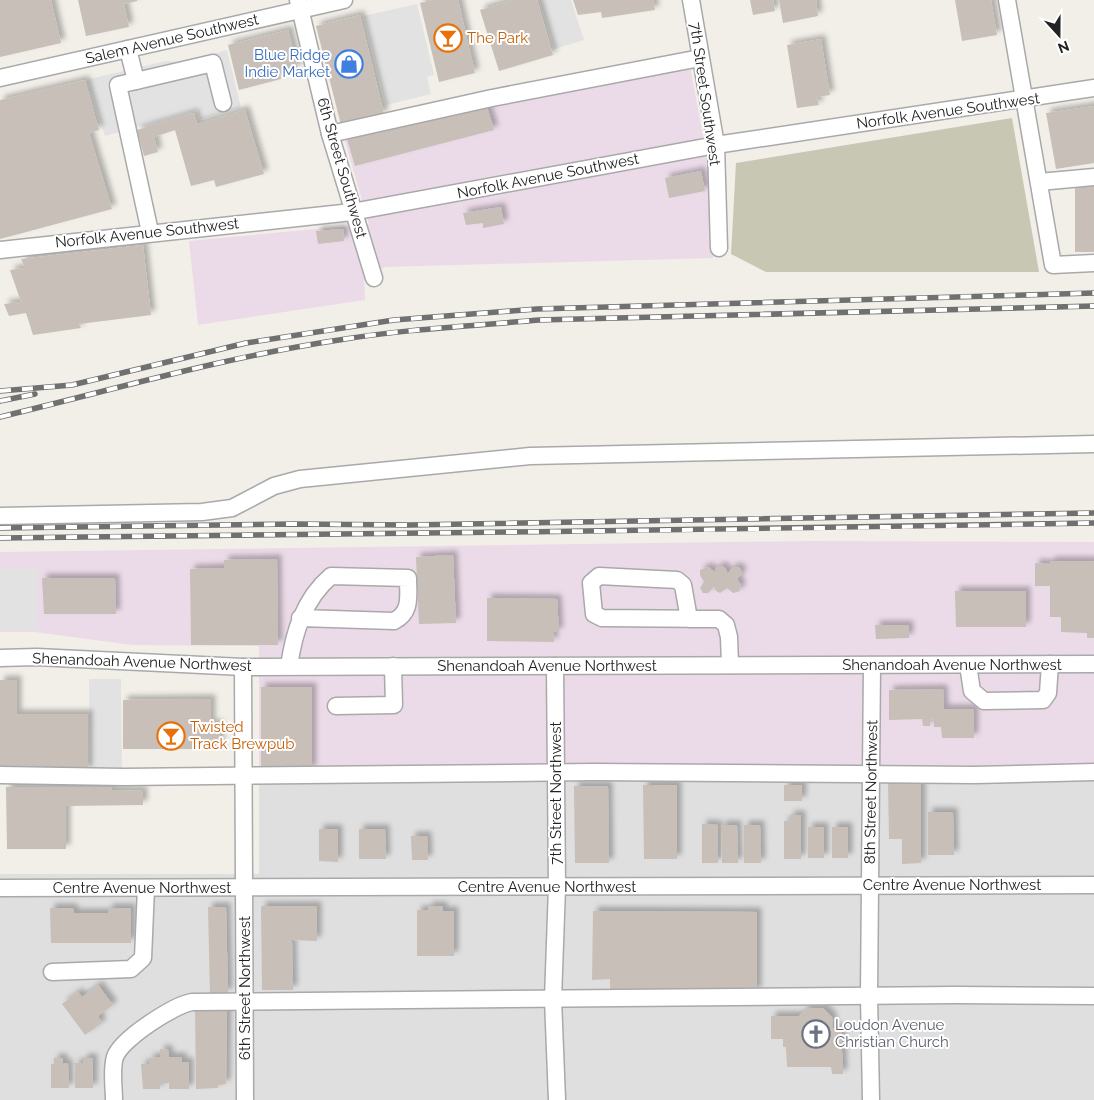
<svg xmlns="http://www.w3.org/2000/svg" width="1094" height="1100" font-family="Raleway,sans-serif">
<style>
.residential{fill:#e0dfdf}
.industrial{fill:#ebdbe8}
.construction{fill:#c7c7b4}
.parking{fill:#e2e2e2}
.building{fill:#c7bfb8;filter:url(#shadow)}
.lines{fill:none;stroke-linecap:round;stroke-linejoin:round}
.minor-casing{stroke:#a9a9a9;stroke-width:19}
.minor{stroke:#fff;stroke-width:16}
.rail-casing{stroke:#707070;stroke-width:5.5}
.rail{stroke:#fff;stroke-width:4;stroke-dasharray:11;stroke-linecap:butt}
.labels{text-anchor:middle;stroke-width:4;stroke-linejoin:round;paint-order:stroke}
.food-label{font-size:15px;fill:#c56008;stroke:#fff;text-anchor:start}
.street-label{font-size:15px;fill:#222;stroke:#fff}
.shop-label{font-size:15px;fill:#366cbe;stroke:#fff;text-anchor:end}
.worship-label{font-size:15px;fill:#5b616d;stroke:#fff;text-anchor:start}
</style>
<defs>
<filter id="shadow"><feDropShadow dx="4.5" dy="-4.5" stdDeviation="2.5" flood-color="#0004"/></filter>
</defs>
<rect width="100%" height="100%" fill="#f2efe9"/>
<polygon class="residential" points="1094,764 1094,1100 0,1100 0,874 259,874 259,772"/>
<g class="industrial">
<polygon points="690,66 709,169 713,258 386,267 364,274 365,300 198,325 189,241 369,224 343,135"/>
<polygon points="810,541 1094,542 1094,764 259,772 259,646 132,645 35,632 0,632 0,552"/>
</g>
<polygon class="construction" points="1012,118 1039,272 766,272 731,254 736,163"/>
<g class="parking">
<polygon points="540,0 571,0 584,40 555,49"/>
<polygon points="417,4 434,75 427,77 431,94 386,105 364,16"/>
<polygon points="227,50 241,108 200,119 197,110 105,136 88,81 89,79 166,61 184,62"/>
<polygon points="0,569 38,569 37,631 0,630"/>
<polygon points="89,679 121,679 122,769 90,769"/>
</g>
<g class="building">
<polygon points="0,0 51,0 61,43 0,57"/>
<polygon points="78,0 137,0 137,1 124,4 129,27 86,36"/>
<polygon points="433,0 458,0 475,73 439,82 420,3"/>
<polygon points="513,0 537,0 553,55 499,71 480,10"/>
<polygon points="573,0 653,0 655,10 602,18 601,12 578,15"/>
<polygon points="750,0 773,0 775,11 753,15"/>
<polygon points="779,0 816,0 818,16 783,23"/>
<polygon points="955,0 991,0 997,35 962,41"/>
<polygon points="360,15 384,114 341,125 316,26"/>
<polygon points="288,30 298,68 280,73 281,79 239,90 228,45"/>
<polygon points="821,39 830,95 817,97 819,105 797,108 787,45"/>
<polygon points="85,80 99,130 89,133 112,209 0,239 0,100"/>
<polygon points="1094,106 1094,163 1056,169 1046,113"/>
<polygon points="487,107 494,130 355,166 346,136 450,115 451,117"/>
<polygon points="245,110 264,174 216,187 214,180 191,186 175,130 154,137 158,152 144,156 137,130 194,113 197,124"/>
<polygon points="701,171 705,191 669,198 665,178"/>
<polygon points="1094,183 1094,252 1075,252 1075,185"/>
<polygon points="501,207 504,224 483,228 483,223 466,225 463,213"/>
<polygon points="343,229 344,241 318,244 316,231"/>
<polygon points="143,245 151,315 79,324 81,328 33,335 26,313 9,316 4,304 21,302 10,270 25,268 21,259"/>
<polygon points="453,555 456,623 419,624 416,557"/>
<polygon points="277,559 278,645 191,645 190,569 224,568 224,560"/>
<polygon points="1050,561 1094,561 1094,638 1087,638 1087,633 1061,632 1061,617 1050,617 1050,586 1035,586 1035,563 1050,564"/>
<polygon points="721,566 725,568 727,572 729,572 733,567 740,568 742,574 737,579 741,585 740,591 733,593 727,588 720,593 716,591 714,587 708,593 703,593 700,588 704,582 700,575 700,570 708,567 715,572 716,568"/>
<polygon points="42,578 115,578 116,614 44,614"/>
<polygon points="955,591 1026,591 1026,627 956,627"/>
<polygon points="487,598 557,599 559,632 553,632 554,642 487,641"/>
<polygon points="875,625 909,625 909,638 876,639"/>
<polygon points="0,680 17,680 17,714 88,714 88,771 0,771"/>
<rect x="261" y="687" width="51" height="83"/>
<polygon points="943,689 944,709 974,709 974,738 942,738 941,727 934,727 934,719 930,720 930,726 923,726 922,719 889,720 889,690"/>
<polygon points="211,699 211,724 219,724 220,749 123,749 123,700"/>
<polygon points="888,780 921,780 921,863 902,864 902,839 889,839"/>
<polygon points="643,785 677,785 677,859 644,859"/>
<rect x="784" y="785" width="18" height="16"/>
<polygon points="574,786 608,786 609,863 575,863"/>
<polygon points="6,787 112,787 111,790 143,791 143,805 66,806 66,849 7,849"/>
<polygon points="928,812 953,812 954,855 928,855"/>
<polygon points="790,815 801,815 801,859 784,859 784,821 789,821"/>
<polygon points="702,824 718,825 718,863 702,863"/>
<polygon points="721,825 737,825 738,863 722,863"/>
<polygon points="744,825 760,825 761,863 744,863"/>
<rect x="808" y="827" width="16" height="31"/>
<rect x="832" y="827" width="16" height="31"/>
<polygon points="319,829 338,829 338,862 319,861"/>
<polygon points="359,829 385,829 386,859 359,859"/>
<polygon points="411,836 427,836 428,860 412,860"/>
<polygon points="261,906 317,906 317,941 292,940 293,990 262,990"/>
<polygon points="428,906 443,906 443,911 454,911 454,956 417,956 417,910 428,910"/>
<polygon points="208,907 226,907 228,993 210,994"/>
<polygon points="50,908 73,908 74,913 108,913 108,908 131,908 131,943 51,943"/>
<polygon points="593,911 757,912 757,992 610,991 610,979 592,980"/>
<polygon points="98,985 113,1005 98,1016 102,1023 85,1035 62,1004 78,992 82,997"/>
<polygon points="195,1005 227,1005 226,1084 218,1085 218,1088 196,1089"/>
<polygon points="807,1008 823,1008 832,1017 833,1028 841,1028 843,1074 832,1074 831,1067 787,1067 786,1047 783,1047 783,1039 771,1039 771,1016 799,1016"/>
<polygon points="160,1049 168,1050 169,1057 182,1057 182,1062 189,1062 189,1089 169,1089 169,1083 160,1084 160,1089 143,1089 141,1064 149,1064 149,1058 160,1057"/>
<polygon points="54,1058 63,1058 63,1064 68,1063 69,1088 51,1088 51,1064 54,1064"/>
<polygon points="83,1058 93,1058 93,1088 75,1088 75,1063 83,1063"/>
</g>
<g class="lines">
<g class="minor-casing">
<g id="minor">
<polyline points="298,0 330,134 374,278"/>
<polyline points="691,0 716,145 719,248"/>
<polyline points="1007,0 1053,265 1094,263"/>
<polyline points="128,49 136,81 213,63 223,103"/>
<polyline points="0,78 344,0"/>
<polyline points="136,81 118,85 150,232"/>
<polyline points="330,134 492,98 700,58"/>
<polyline points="1039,182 1094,177"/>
<polyline points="0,250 352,212 716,145 1094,88"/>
<polyline points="0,516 202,512 232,508 274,486 300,479 530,456 1094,444"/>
<polyline points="689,619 683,585 677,580 599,576 591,583 594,614 602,618 719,619 726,625 729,637 730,665"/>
<polyline points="0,658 37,657 243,667 1094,664"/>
<polyline points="968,665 972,691 984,701 1043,700 1048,693 1050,664"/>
<path d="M289,666c5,-34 15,-67 42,-90l77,2c0,18 4,34 -14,43l-94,-3"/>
<polyline points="555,666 557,887 553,999 557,1100"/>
<polyline points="243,667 245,1100"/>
<polyline points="336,706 394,705 393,666"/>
<polyline points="0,775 124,777 593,772 975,775 1094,772"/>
<polyline points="0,888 1094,885"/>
<polyline points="52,972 131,969 143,958 146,888"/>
<path d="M114,1100c0,-13 -3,-31 1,-43 6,-18 59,-52 77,-55l763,-7 139,1"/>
<polyline points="871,1100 869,996 872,665"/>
</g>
</g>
<use href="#minor" class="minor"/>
<g class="rail-casing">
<g id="rail">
<polyline points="0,391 72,385 246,343 394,320 537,309 1094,293"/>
<polyline points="0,401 35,394"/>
<path d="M0,417c112,-27 225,-60 339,-77 66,-11 133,-14 200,-20l555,-14"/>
<polyline points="0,528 294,524 409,525 1094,513"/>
<path d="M0,538c365,-5 729,-7 1094,-15"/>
</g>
</g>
<use href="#rail" class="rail"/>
</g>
<defs>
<g id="bar-ring" transform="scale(1.4375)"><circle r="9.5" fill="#fff" stroke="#e8710a" stroke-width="1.5"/><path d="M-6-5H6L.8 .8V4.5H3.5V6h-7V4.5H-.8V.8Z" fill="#e8710a"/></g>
<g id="shop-ring" transform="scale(1.4375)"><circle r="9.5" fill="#fff" stroke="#3f7fe0" stroke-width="1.5"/><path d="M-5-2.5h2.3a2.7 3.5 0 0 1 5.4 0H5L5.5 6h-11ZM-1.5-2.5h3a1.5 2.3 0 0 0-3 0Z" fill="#3f7fe0"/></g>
<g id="church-ring" transform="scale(1.4375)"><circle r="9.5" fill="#fff" stroke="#6b7280" stroke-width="1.5"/><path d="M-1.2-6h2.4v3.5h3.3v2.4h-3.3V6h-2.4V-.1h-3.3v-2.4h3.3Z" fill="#6b7280"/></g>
</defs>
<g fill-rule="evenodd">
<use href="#bar-ring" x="448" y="38"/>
<use href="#shop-ring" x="349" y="64"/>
<use href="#bar-ring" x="171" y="736"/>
<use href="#church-ring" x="816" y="1034"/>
</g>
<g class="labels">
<g class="food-label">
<text x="467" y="43">The Park</text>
<text x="190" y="732">Twisted<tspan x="190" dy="17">Track Brewpub</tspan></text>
</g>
<g class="street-label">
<text transform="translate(172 39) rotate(-13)" y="5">Salem Avenue Southwest</text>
<text transform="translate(705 94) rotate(82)" y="5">7th Street Southwest</text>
<text transform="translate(948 111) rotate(-8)" y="5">Norfolk Avenue Southwest</text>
<text transform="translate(342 168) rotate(74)" y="5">6th Street Southwest</text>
<text transform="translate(548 176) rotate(-11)" y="5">Norfolk Avenue Southwest</text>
<text transform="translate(147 233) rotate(-6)" y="5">Norfolk Avenue Southwest</text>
<text transform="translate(142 662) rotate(2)" y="5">Shenandoah Avenue Northwest</text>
<text x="952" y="670">Shenandoah Avenue Northwest</text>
<text x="547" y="671">Shenandoah Avenue Northwest</text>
<text transform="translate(871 792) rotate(-89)" y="5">8th Street Northwest</text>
<text transform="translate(556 793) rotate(-90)" y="5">7th Street Northwest</text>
<text x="952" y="890">Centre Avenue Northwest</text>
<text x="547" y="892">Centre Avenue Northwest</text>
<text x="142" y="893">Centre Avenue Northwest</text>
<text transform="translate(245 988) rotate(-90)" y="5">6th Street Northwest</text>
</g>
<g class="shop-label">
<text x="330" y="60">Blue Ridge<tspan x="330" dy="17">Indie Market</tspan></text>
</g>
<g class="worship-label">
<text x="835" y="1030">Loudon Avenue<tspan x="835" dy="17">Christian Church</tspan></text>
</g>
</g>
<g transform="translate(1059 35) rotate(159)" stroke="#ffffff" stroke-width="4" paint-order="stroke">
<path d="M0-4L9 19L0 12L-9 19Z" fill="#222222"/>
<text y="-8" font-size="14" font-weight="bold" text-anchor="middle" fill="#222222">N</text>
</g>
</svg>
